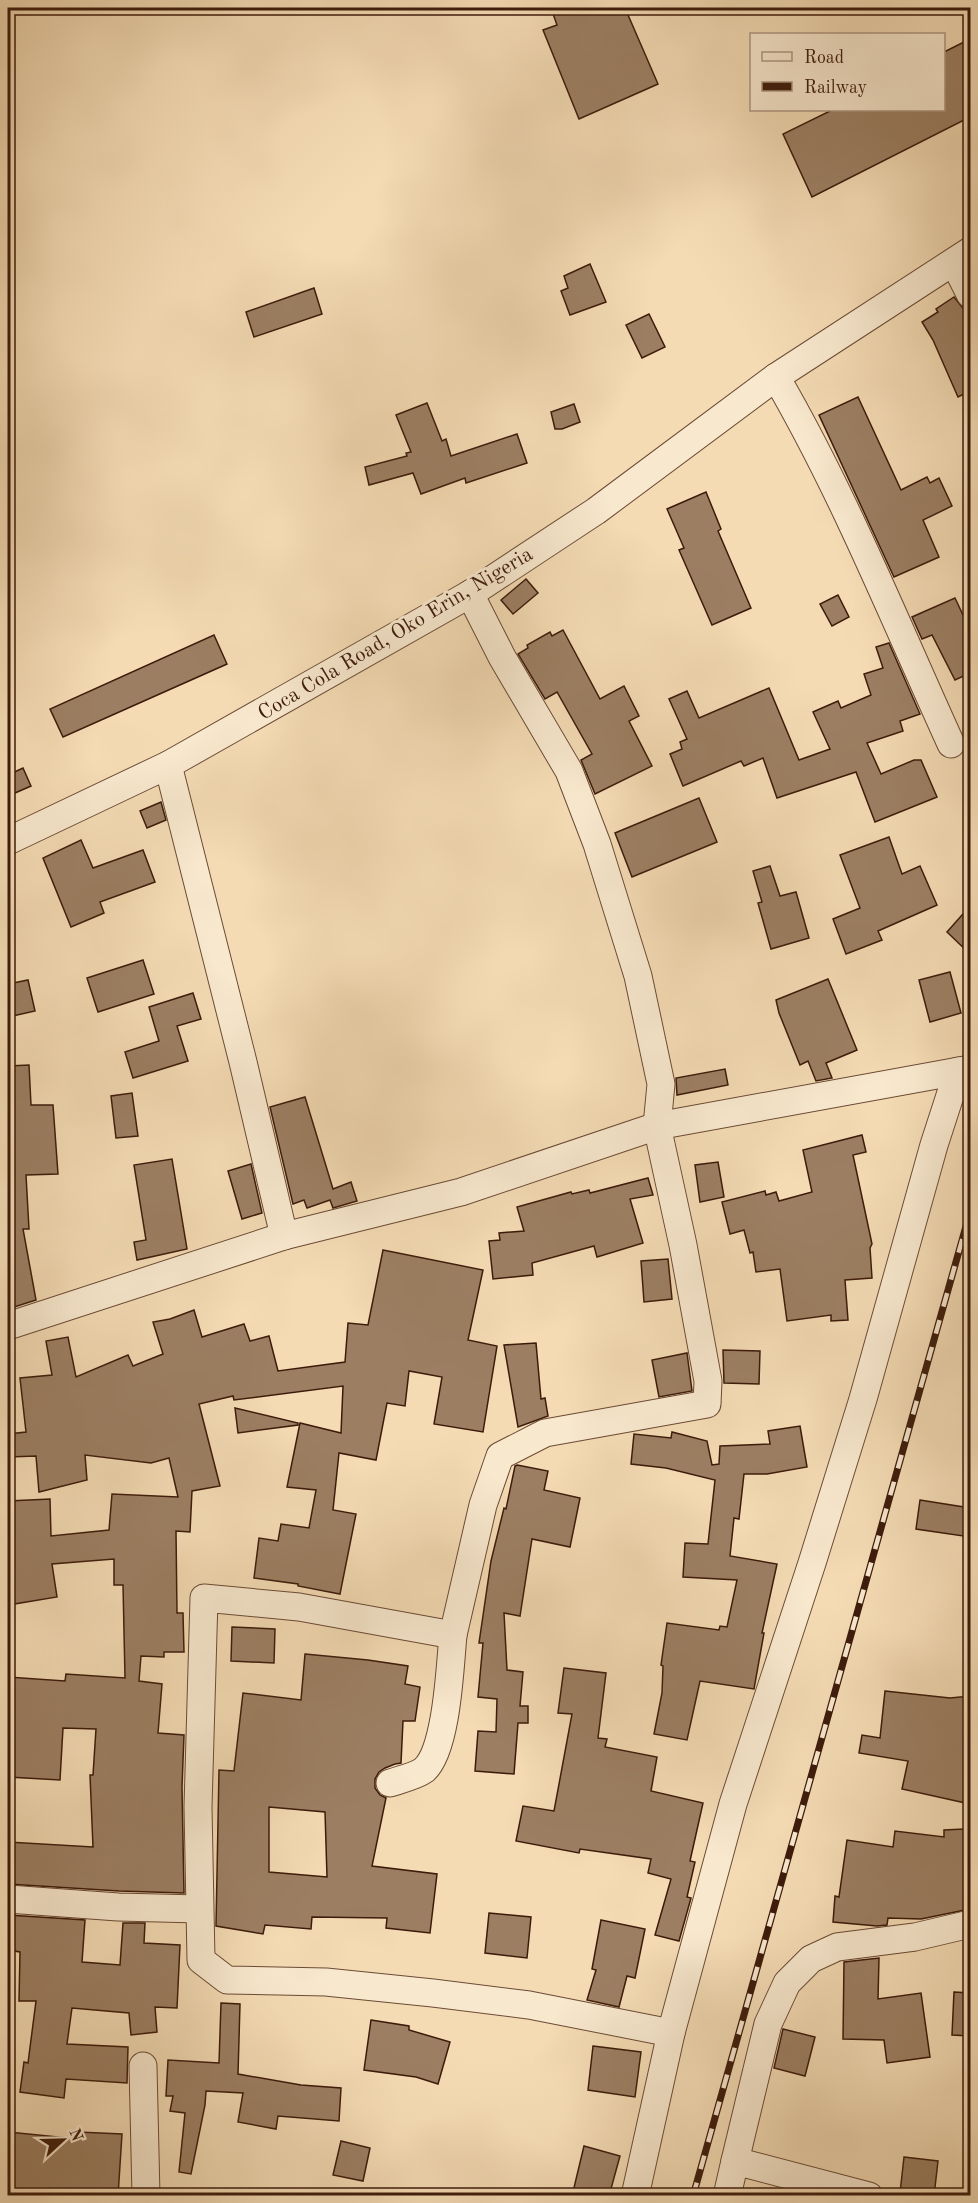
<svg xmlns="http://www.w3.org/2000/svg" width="978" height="2203" font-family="'Old Standard TT',serif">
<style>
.building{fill:#9c7f63;stroke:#3d1b0b;stroke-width:1.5;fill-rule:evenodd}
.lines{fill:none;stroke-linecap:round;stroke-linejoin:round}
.minor-casing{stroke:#6b4b35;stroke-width:29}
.minor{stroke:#f8e8ce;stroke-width:27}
.rail-casing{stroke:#3d1b0b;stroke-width:7}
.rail{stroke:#f8e8ce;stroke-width:4.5;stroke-dasharray:14;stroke-linecap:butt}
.labels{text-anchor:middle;stroke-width:6;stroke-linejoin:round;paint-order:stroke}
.street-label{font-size:21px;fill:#3d1b0b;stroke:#f8e8ce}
</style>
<rect width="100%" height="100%" fill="#f4dbb4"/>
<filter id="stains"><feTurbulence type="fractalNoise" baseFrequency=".00333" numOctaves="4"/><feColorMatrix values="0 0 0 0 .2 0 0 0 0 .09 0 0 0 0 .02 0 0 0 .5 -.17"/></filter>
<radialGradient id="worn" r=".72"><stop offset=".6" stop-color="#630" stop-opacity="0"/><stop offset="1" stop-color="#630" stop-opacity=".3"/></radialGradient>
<g class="building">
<polygon points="551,8 625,8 658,84 579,119 543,30 557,25"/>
<polygon points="970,39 970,117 812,197 783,134 832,110 944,110 944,52"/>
<polygon points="590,264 606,302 570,315 561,291 568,288 564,276"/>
<polygon points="314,288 322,314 254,337 246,312"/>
<polygon points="954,297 970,317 970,391 958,397 933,340 922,322 938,312 936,309"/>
<polygon points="649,314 665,347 642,358 626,325"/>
<polygon points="858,397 901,490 927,477 930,483 939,478 952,506 923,520 939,557 894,577 819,415"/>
<polygon points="427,403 442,441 446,439 451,456 517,434 527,463 466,483 465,478 421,494 413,473 369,485 365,467 407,456 406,453 411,452 396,415"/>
<polygon points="574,404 580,422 562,429 555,429 551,412"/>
<polygon points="706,492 721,529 718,531 751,608 712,625 679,550 684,548 667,509"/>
<polygon points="526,579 538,593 513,614 501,600"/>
<polygon points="838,595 849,617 832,626 820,604"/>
<polygon points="955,598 970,630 970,673 955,680 932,635 922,639 912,617"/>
<polygon points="563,630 600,699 624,686 639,716 629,721 652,766 595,794 581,760 592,754 557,692 545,699 518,654 528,648 527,645 550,632 552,636"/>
<polygon points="214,635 227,664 63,737 50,709"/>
<polygon points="889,643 920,714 900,721 903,731 867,743 881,774 914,760 921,760 937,797 875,822 856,772 777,798 763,758 744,766 741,761 683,786 670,754 682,749 680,742 687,739 669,699 687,691 699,718 769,688 799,760 830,749 813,712 838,701 841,708 871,695 864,674 883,668 876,647"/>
<polygon points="23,768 31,786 8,796 8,775"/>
<polygon points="699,798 717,842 632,877 615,833"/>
<polygon points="161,802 166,820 147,828 140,811"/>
<polygon points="889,837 902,874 920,866 937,905 878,931 882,940 846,954 833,919 860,908 840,855"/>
<polygon points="81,840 93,868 143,850 155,882 100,902 104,913 71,927 43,858"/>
<polygon points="770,866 780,896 796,892 809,938 771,949 758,903 762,902 753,871"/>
<polygon points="970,906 970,954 947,932"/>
<polygon points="143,960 154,994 98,1012 87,978"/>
<polygon points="950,972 961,1013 930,1022 919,980"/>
<polygon points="828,979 857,1050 826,1063 832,1078 816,1081 808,1061 800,1065 779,1013 776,1000"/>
<polygon points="28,980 35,1011 8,1017 8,984"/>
<polygon points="193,993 201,1019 177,1026 188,1061 133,1078 125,1052 159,1041 149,1007"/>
<polygon points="29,1065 31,1105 53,1105 58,1174 26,1175 29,1229 23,1229 36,1300 8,1309 8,1066"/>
<polygon points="725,1069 728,1085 677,1095 676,1078"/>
<polygon points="132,1093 138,1136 116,1138 111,1096"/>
<polygon points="305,1097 333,1189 351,1182 357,1201 333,1208 330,1200 307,1208 304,1200 293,1204 270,1107"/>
<polygon points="862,1135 866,1152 853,1155 872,1244 870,1248 872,1278 845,1280 848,1320 831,1321 831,1315 787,1321 780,1269 756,1272 753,1252 750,1253 744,1230 730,1234 722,1202 765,1191 766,1195 776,1192 779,1201 812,1192 803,1150"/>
<polygon points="172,1159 187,1249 137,1260 134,1242 146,1240 134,1165"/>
<polygon points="718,1162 724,1197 700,1202 695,1165"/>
<polygon points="251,1164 262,1213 242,1219 228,1171"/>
<polygon points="648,1178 653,1195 630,1199 643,1243 597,1257 594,1246 532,1263 533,1275 493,1279 489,1241 500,1240 499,1233 524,1231 517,1207 571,1192 572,1194 589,1190 590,1193"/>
<polygon points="383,1250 483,1270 468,1340 497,1346 483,1432 434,1424 442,1377 409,1371 405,1406 387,1403 376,1460 339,1453 333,1510 356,1514 340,1594 298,1586 298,1584 254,1578 259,1538 278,1541 281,1524 309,1528 316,1490 287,1487 300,1423 341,1433 343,1386 234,1400 233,1396 199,1404 220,1486 192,1491 190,1532 176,1531 177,1613 183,1613 184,1652 164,1652 164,1657 141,1656 139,1681 162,1684 158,1733 184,1735 182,1787 184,1893 119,1891 8,1884 8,1842 93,1847 90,1775 93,1775 96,1729 63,1728 60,1780 8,1777 8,1677 65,1681 66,1674 125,1678 123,1585 114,1585 114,1559 52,1564 57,1597 8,1605 8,1565 11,1565 8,1501 50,1499 51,1536 109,1530 112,1494 178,1497 169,1458 151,1463 85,1455 87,1480 39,1492 36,1456 8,1457 8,1434 26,1432 20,1378 52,1375 46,1341 68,1337 76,1377 128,1355 133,1366 163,1354 153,1322 170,1319 194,1310 202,1337 244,1324 250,1341 269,1336 278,1371 345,1362 348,1323 368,1325"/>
<polygon points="668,1259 672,1299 644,1302 641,1261"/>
<polygon points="536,1343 541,1399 545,1398 548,1416 518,1427 504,1345"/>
<polygon points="723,1350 760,1351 759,1384 724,1383"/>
<polygon points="687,1353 692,1391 659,1397 652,1360"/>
<polygon points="235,1408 298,1423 298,1425 238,1433"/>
<polygon points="800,1426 807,1467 767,1474 744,1474 739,1519 734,1518 730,1556 777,1564 762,1633 764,1633 754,1689 700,1681 687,1740 654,1734 662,1693 663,1666 661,1665 667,1623 719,1630 720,1626 727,1627 737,1580 683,1577 685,1543 708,1544 715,1480 666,1468 631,1464 634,1434 671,1438 672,1432 707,1441 712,1465 719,1464 720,1446 770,1444 768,1431"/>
<polygon points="517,1465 548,1471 544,1490 580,1498 570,1547 532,1539 520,1616 504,1613 507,1670 523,1672 520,1706 528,1706 528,1723 518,1723 514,1774 475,1771 478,1731 496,1732 497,1699 478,1697 483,1643 479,1643 491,1561 504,1508 506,1509 515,1466"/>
<polygon points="920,1500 970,1508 970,1537 916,1529"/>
<polygon points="232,1627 275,1629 274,1663 231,1661"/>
<path d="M305,1654l63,6 40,6 -3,18 15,3 -5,34h-12l-2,42 -6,1 -10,4 -6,4 -4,7v9l5,7 6,3 -14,68 65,8 -7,59 -44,-5 1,-10 -75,-1 -1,12 -46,-4 -2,9 -47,-8 3,-156 15,1 9,-78 58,7zM269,1807l56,5 2,65 -58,-5z"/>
<polygon points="564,1668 606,1673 598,1738 607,1739 605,1747 657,1757 651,1791 703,1803 690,1861 695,1862 687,1897 691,1898 679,1941 655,1935 671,1879 648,1873 651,1859 580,1849 579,1853 516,1841 523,1806 554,1811 572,1714 558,1713"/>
<polygon points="885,1691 950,1698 970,1696 970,1804 902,1789 908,1761 859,1753 862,1735 880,1738"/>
<polygon points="964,1829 966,1882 970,1881 970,1909 921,1919 888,1918 887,1925 877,1926 833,1922 835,1896 839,1897 847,1840 893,1847 895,1831 944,1837 944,1830"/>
<polygon points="489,1913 531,1917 527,1958 485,1953"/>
<polygon points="8,1915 85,1920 82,1962 120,1965 123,1923 145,1923 144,1943 180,1945 177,2008 155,2007 157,2032 131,2035 129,2013 72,2008 67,2044 128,2047 127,2083 66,2079 64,2098 20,2092 24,2062 28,2063 36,2001 19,2001 20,1952 8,1950"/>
<polygon points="601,1920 645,1929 635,1978 627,1976 619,2007 587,2000 596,1970 592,1969"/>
<polygon points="879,1958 878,1999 921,1993 930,2057 887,2063 884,2040 843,2039 844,1962"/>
<polygon points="954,1992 970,1993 970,2036 952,2035"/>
<polygon points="221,2003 240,2004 238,2074 301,2085 341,2088 339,2121 278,2116 276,2129 238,2122 243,2093 206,2091 205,2105 191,2174 179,2172 185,2113 170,2111 173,2096 166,2096 168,2060 219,2063"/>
<polygon points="371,2020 409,2026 409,2030 450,2042 438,2084 416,2077 364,2070"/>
<polygon points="783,2029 815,2037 805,2076 774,2068"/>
<polygon points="593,2046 641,2052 635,2097 588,2090"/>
<polygon points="8,2132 78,2139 78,2132 122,2134 118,2196 8,2196"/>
<polygon points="341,2141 370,2148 363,2181 333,2175"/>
<polygon points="584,2146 620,2156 609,2196 572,2196"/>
<polygon points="904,2157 938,2161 934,2196 900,2193"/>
</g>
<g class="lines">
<g class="minor-casing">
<g id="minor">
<polyline points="954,262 970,294"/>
<path d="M776,377c68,117 119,244 175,367"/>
<polyline points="470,594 502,657 569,771 597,844 638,976 661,1084 657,1126 683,1245 708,1381 707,1404 545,1433 500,1456 483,1505 453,1635 299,1607 204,1598 198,1807 201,1960 227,1980 326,1982 433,1993 529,2005 671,2033"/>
<polyline points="168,765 243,1062 284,1236"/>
<polyline points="8,841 168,765 470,594 596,511 776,377 970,251"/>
<polyline points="8,1326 284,1236 461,1192 657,1126 970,1069"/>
<path d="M390,1783c9,-3 26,-7 34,-13 23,-20 26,-104 29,-135"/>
<polyline points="8,1899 118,1907 199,1909"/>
<polyline points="143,2066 146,2196"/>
<polyline points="735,2161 768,2024 787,1983 811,1959 837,1947 915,1937 970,1924"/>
<polyline points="635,2196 671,2033 733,1804 812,1563 863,1399 934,1145 958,1071"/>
<polyline points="727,2196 735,2161 869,2196"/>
</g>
</g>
<use href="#minor" class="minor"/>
<g class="rail-casing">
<polyline id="rail" points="693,2196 970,1212"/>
</g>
<use href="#rail" class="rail"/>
</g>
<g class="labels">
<g class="street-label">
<text transform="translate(395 633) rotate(-31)" y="7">Coca Cola Road, Oko Erin, Nigeria</text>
</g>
</g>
<rect width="978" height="2203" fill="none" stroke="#f4dbb4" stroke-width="30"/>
<rect x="9" y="9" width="960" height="2185" fill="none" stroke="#3d1b0b" stroke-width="3"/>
<rect x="15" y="15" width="948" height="2173" fill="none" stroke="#3d1b0b" stroke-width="1.5"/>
<rect x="750" y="33" width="195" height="78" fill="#f8e8ce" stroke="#ad9680" stroke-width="1.5"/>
<rect x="762" y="52" width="30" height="9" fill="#f8e8ce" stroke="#ad9680" stroke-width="1.5"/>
<text x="804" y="63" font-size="18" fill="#3d1b0b">Road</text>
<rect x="762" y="82" width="30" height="9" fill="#3d1b0b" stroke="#ad9680" stroke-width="1.5"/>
<text x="804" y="93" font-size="18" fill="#3d1b0b">Railway</text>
<g transform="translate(63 2140) rotate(68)" stroke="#f8e8ce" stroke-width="4.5" paint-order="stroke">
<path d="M0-4.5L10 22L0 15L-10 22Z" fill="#3d1b0b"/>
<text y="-9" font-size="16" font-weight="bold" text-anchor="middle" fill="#3d1b0b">N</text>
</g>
<rect width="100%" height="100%" filter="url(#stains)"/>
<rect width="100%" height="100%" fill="url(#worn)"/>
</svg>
